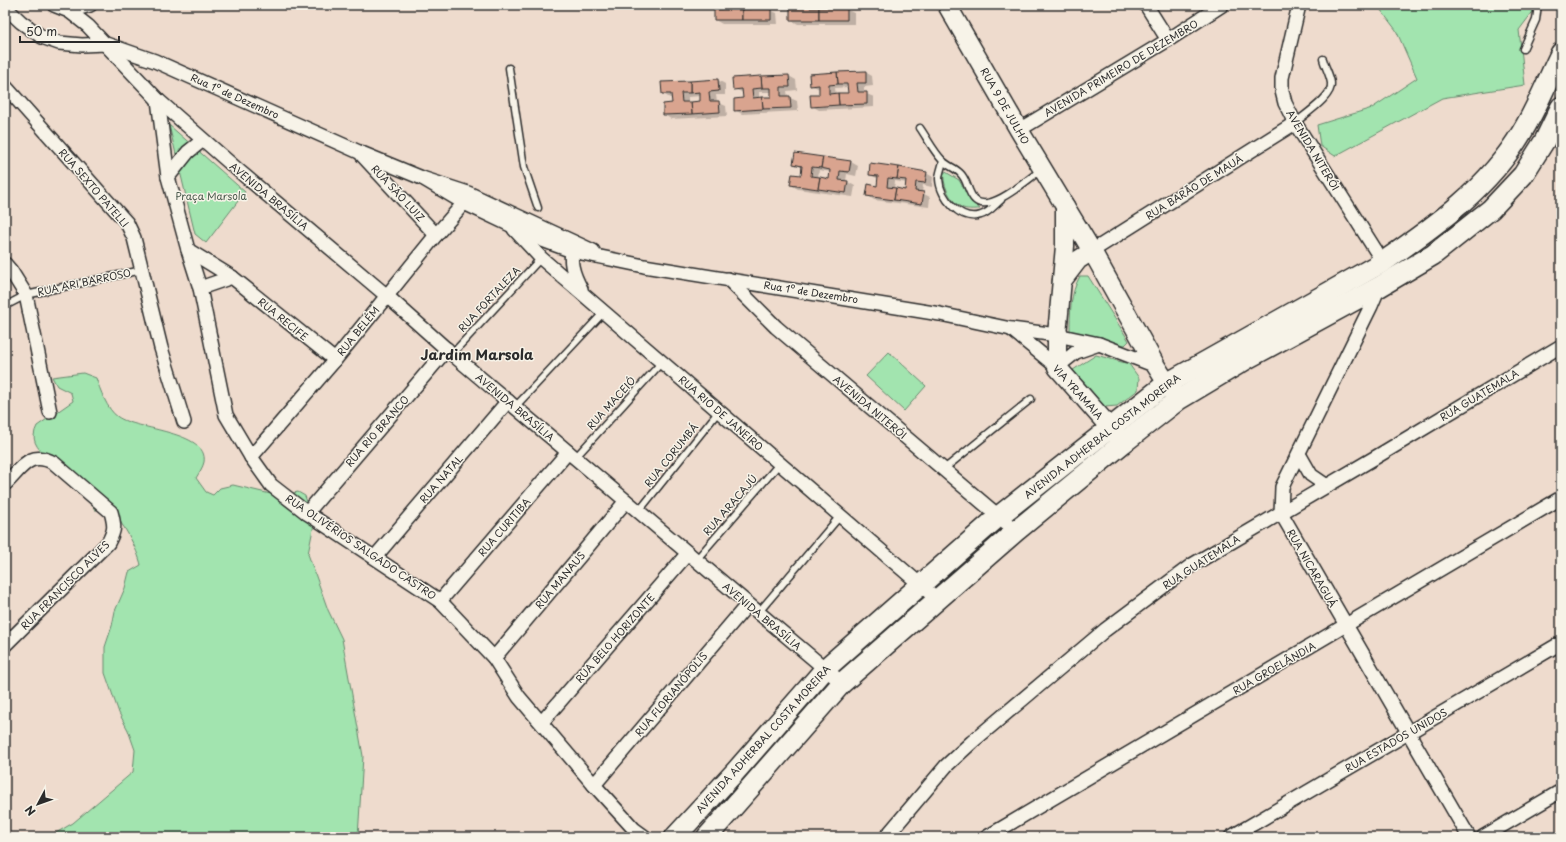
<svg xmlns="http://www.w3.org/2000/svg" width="1566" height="842" font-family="'Playpen Sans',sans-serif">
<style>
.green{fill:#a2e4af;stroke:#66886d}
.shadow{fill:#0003;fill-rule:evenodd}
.building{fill:#d9a48f;stroke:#2b2b2b}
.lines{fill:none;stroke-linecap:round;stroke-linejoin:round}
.service-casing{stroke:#2b2b2b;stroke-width:9}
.minor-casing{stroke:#2b2b2b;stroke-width:16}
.secondary-casing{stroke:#2b2b2b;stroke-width:21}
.primary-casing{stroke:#2b2b2b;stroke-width:23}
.service{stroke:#f7f3e8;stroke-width:6}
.minor{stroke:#f7f3e8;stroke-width:13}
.secondary{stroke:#f7f3e8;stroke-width:18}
.primary{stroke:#f7f3e8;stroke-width:20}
.labels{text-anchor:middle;stroke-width:3;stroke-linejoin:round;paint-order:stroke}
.street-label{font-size:10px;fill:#2b2b2b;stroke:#f7f3e8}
.park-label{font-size:10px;fill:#49594c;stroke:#f7f3e8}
.district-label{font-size:14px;font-weight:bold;fill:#2b2b2b;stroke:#f7f3e8}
</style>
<rect width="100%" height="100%" fill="#eedbcd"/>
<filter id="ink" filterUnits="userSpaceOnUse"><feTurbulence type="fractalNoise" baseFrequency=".025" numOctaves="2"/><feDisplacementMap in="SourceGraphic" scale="8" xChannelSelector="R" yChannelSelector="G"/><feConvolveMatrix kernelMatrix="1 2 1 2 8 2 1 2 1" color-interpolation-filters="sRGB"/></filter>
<g filter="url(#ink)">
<g class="green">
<polygon points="1377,5 1538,5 1519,30 1525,85 1442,98 1335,156 1320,146 1317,125 1372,108 1417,78 1396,30"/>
<polygon points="169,125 245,192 206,243 195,234"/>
<path d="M944,171l15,9 12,21 9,8c-7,0 -14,1 -19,-2 -12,-7 -19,-24 -17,-36z"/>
<path d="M1080,276h8l41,65 -4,4 -55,-12c0,-20 0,-39 10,-57z"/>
<polygon points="889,352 926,386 904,411 866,376"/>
<polygon points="1096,355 1129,364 1139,378 1138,390 1117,406 1105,407 1073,370"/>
<path d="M83,373l13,5c4,11 11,32 22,39 18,13 91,14 86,45 -1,5 -5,11 -8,16l10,14 7,3 7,-7 13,-3 46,11 19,-4 7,4 9,28 -6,30 20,56 14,29 21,117 -5,81h-309l24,-14 60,-51 2,-22 -7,-20 -9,-17 -14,-40v-26l7,-21 3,-15 10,-23 4,-16 12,-7c-3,-14 -19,-48 -33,-54 -3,-1 -9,-1 -13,-1 -6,-10 -12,-22 -20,-32 -12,-16 -52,-26 -38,-52l36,-25 -2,-8 -14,-7 -5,-9z"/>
</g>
<g class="shadow">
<polygon points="724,5 740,5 740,9 752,10 752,5 768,5 768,9 777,13 778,24 722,24 715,20 724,10"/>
<polygon points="801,5 816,5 816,9 829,9 829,5 845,5 845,9 854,13 854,24 798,24 791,20 801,9"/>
<path d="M865,72l7,4 1,10 -9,1v6l10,4v10l-55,3 -7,-4 8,-11v-6l-10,-4zM848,87l1,7 -13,1 -1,-7z"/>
<path d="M789,76l7,4 1,10 -10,1 1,6 9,4 1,10 -56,3 -7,-4 9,-11v-6l-10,-4zM759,92h13v6l-13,1z"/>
<path d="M718,80l7,4v11h-9l1,7 9,4 1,10 -56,3 -7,-4 9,-11 -1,-7 -2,1 -7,-4zM701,96v6l-13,1v-6z"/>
<path d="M851,162l7,4 -2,10 -9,-2 -1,7 9,5 -2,11 -55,-8 -7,-4 11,-9 1,-8 -9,-4zM819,170l12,2 -1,8 -12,-2z"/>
<path d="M926,173l7,4 -1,10 -9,-2 -1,8 8,4 -1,10 -55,-7 -7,-5 11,-8 1,-8 -9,-4zM895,181l12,2 -1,8 -12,-2z"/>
</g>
<g class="building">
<polygon points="723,5 733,5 733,8 742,9 742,20 714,20 714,9 723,9"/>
<polygon points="751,5 761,5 761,8 771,8 771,20 742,20 742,9 751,9"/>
<polygon points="800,5 809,5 810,8 819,8 819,20 790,20 790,8 800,8"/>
<polygon points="828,5 838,5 838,8 847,8 847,20 819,20 819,8 828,8"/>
<polygon points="866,71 866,83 857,83 858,92 867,92 867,104 839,105 838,93 848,93 847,84 838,84 837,72"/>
<polygon points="837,72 838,84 829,85 829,94 838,93 839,105 811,107 810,95 819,95 819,85 810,86 809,74"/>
<polygon points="789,75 790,87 781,87 781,96 790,96 791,108 763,109 762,97 771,97 771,88 762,88 761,76"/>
<polygon points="761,76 762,88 752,89 753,98 762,97 763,109 734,111 734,99 743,98 742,89 733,90 732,78"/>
<polygon points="718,79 719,91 709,92 710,101 719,101 720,112 692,114 691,102 700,101 700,92 690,93 690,81"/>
<polygon points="690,81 690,93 681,93 682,102 691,102 692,114 663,115 663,104 672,103 671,94 662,94 661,82"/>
<polygon points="795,153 823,157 821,168 812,167 811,176 820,177 818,189 790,185 792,174 801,175 802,166 793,164"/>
<polygon points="823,157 851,161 849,172 840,171 839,180 848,181 846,193 818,189 820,177 829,179 830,170 821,168"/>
<polygon points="870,163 899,167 897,179 888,178 887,187 896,188 894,200 866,196 868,184 877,186 878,176 869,175"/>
<polygon points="899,167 927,172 925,183 916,182 915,191 924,192 922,204 894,200 896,188 905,190 906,180 897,179"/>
</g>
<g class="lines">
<g class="service-casing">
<g id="service">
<polyline points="1523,49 1536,20 1538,5"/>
<polyline points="509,68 524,167 538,208"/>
<path d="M1295,123c10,-9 38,-26 36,-40 -1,-8 -6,-16 -8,-24"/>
<path d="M920,128c7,10 14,24 23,33 5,5 12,7 17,12 8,7 7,19 15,27 15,14 53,-21 66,-30"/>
<path d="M943,161c-1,6 -4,12 -4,18 1,19 22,43 42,36 8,-2 14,-10 20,-15"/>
<polyline points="5,306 26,295 142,270"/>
<polyline points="452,354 541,258"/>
<polyline points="515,407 604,312"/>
<polyline points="575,458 662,362"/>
<polyline points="944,469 1031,399"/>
<polyline points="639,511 719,411"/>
<polyline points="696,560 780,463"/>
<polyline points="758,613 840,516"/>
</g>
</g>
<g class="minor-casing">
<g id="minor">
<polyline points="54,5 69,11 88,26 158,100 239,171 387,296 452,354 842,683"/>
<polyline points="1146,5 1168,40"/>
<polyline points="1299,5 1282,78 1282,91 1285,103 1295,123 1383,262"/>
<polyline points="5,7 21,22 42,37 59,43 82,45 106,44 155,61 359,152 422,178 468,193 593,251"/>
<polyline points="69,11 90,5"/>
<polyline points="5,86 127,223 134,238 161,348 184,422"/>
<polyline points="158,100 168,177 188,250 200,288 226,415 251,457 271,485 307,513 440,601 494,658 519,697 594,785 634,829 645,837"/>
<polyline points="1019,130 1168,40 1222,5"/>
<polyline points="362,155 436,235"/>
<polyline points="168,177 188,152 203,140"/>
<polyline points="422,178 464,203 542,240 572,251 644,266 940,314 1011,329 1057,335 1099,344 1156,366"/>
<polyline points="514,229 541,258 937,599"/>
<path d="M574,243c-6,17 -1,31 7,46"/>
<polyline points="188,250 232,277 335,360"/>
<polyline points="1092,251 1295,123"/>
<polyline points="5,264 11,271 26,295 50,412"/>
<polyline points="728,279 776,327 1016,531"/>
<polyline points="1379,287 1371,306 1282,487 1281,513 1469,837"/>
<polyline points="200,288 232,277"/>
<polyline points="1011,329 1057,367 1076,352 1099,344"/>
<polyline points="1299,454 1311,475 1327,486"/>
<polyline points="251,457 335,360 436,235 464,203 471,204"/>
<path d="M5,484c17,-16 24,-34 49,-21l57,49c4,14 4,18 -3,31l-103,102"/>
<polyline points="307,513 447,349"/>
<polyline points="375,557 508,401"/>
<polyline points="440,601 568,452"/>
<polyline points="494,658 626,501"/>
<polyline points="542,722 688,553"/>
<polyline points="594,785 748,604"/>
<polyline points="886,837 946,766 972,742 1105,630 1192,565 1376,457 1561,346"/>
<polyline points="987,837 1561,498"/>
<polyline points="1231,837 1561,643"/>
<polyline points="1483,837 1561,791"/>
</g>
</g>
<g class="secondary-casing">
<g id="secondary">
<polyline points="947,5 1019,130 1092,251 1156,366 1175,396"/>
<polyline points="1065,206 1065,246 1057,335 1057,367 1119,438"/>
<polyline points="1062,281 1078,260 1092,251"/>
</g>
</g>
<g class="primary-casing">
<g id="primary">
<path d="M675,837l60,-65 90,-103 174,-153 167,-132 217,-122c52,-36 106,-74 139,-130 15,-24 26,-53 39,-79"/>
<polyline points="707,837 842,683 1016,531 1123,443 1178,400 1250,357 1379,287 1433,255 1491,209 1523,175 1545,140 1561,107"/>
</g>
</g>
<use href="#service" class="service"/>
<use href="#minor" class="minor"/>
<use href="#secondary" class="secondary"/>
<use href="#primary" class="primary"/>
</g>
</g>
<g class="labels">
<g class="street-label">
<text transform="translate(1121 68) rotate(-31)" y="4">AVENIDA PRIMEIRO DE DEZEMBRO</text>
<text transform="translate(235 96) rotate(24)" y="4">Rua 1º de Dezembro</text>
<text transform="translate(1005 106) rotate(60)" y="4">RUA 9 DE JULHO</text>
<text transform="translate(1313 150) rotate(59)" y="4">AVENIDA NITERÓI</text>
<text transform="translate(1194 187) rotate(-32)" y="4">RUA BARÃO DE MAUÁ</text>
<text transform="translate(94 188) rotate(49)" y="4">RUA SEXTO PATELLI</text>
<text transform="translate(398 193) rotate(47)" y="4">RUA SÃO LUIZ</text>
<text transform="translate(269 196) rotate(40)" y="4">AVENIDA BRASÍLIA</text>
<text transform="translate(84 282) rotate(-12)" y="4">RUA ARI BARROSO</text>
<text transform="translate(811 292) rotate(9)" y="4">Rua 1º de Dezembro</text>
<text transform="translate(489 299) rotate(-47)" y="4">RUA FORTALEZA</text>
<text transform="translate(283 319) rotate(39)" y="4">RUA RECIFE</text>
<text transform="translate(358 331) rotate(-51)" y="4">RUA BELÉM</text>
<text transform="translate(1078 392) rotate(48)" y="4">VIA YRAMAIA</text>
<text transform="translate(1479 395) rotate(-31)" y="4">RUA GUATEMALA</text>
<text transform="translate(611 403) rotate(-48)" y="4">RUA MACEIÓ</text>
<text transform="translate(515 407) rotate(40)" y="4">AVENIDA BRASÍLIA</text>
<text transform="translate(870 407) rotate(40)" y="4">AVENIDA NITERÓI</text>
<text transform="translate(721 413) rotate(41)" y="4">RUA RIO DE JANEIRO</text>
<text transform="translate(377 431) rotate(-49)" y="4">RUA RIO BRANCO</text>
<text transform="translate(1102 436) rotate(-38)" y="4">AVENIDA ADHERBAL COSTA MOREIRA</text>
<text transform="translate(671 455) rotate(-51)" y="4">RUA CORUMBÁ</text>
<text transform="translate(441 479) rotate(-49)" y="4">RUA NATAL</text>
<text transform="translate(730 505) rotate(-49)" y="4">RUA ARACAJÚ</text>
<text transform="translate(504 527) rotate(-49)" y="4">RUA CURITIBA</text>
<text transform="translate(361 547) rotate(34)" y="4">RUA OLIVÉRIOS SALGADO CASTRO</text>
<text transform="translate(1201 562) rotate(-33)" y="4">RUA GUATEMALA</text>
<text transform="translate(1312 568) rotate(60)" y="4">RUA NICARAGUÁ</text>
<text transform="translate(560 580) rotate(-50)" y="4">RUA MANAUS</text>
<text transform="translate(65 585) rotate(-45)" y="4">RUA FRANCISCO ALVES</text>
<text transform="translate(762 616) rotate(40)" y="4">AVENIDA BRASÍLIA</text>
<text transform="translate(615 638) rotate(-49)" y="4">RUA BELO HORIZONTE</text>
<text transform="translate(1274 668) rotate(-30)" y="4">RUA GROELÂNDIA</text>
<text transform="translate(671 694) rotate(-50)" y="4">RUA FLORIANÓPOLIS</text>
<text transform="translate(763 739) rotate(-48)" y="4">AVENIDA ADHERBAL COSTA MOREIRA</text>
<text transform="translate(1396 740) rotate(-30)" y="4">RUA ESTADOS UNIDOS</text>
</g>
<g class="park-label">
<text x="211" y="200">Praça Marsola</text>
</g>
<g class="district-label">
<text x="477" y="360">Jardim Marsola</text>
</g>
</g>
<rect width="1566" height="842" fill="none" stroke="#f7f3e8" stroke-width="20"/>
<rect x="10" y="10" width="1546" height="822" fill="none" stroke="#2b2b2b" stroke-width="1.5" filter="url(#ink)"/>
<g transform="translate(38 804) rotate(229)" stroke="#f7f3e8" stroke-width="3" paint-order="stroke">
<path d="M0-3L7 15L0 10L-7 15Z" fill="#2b2b2b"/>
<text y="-6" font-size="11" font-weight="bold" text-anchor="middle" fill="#2b2b2b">N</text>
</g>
<path d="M20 36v6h99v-6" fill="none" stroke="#2b2b2b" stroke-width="2"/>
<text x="26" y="36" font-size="12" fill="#2b2b2b" stroke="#f7f3e8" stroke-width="3" paint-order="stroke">50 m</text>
</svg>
